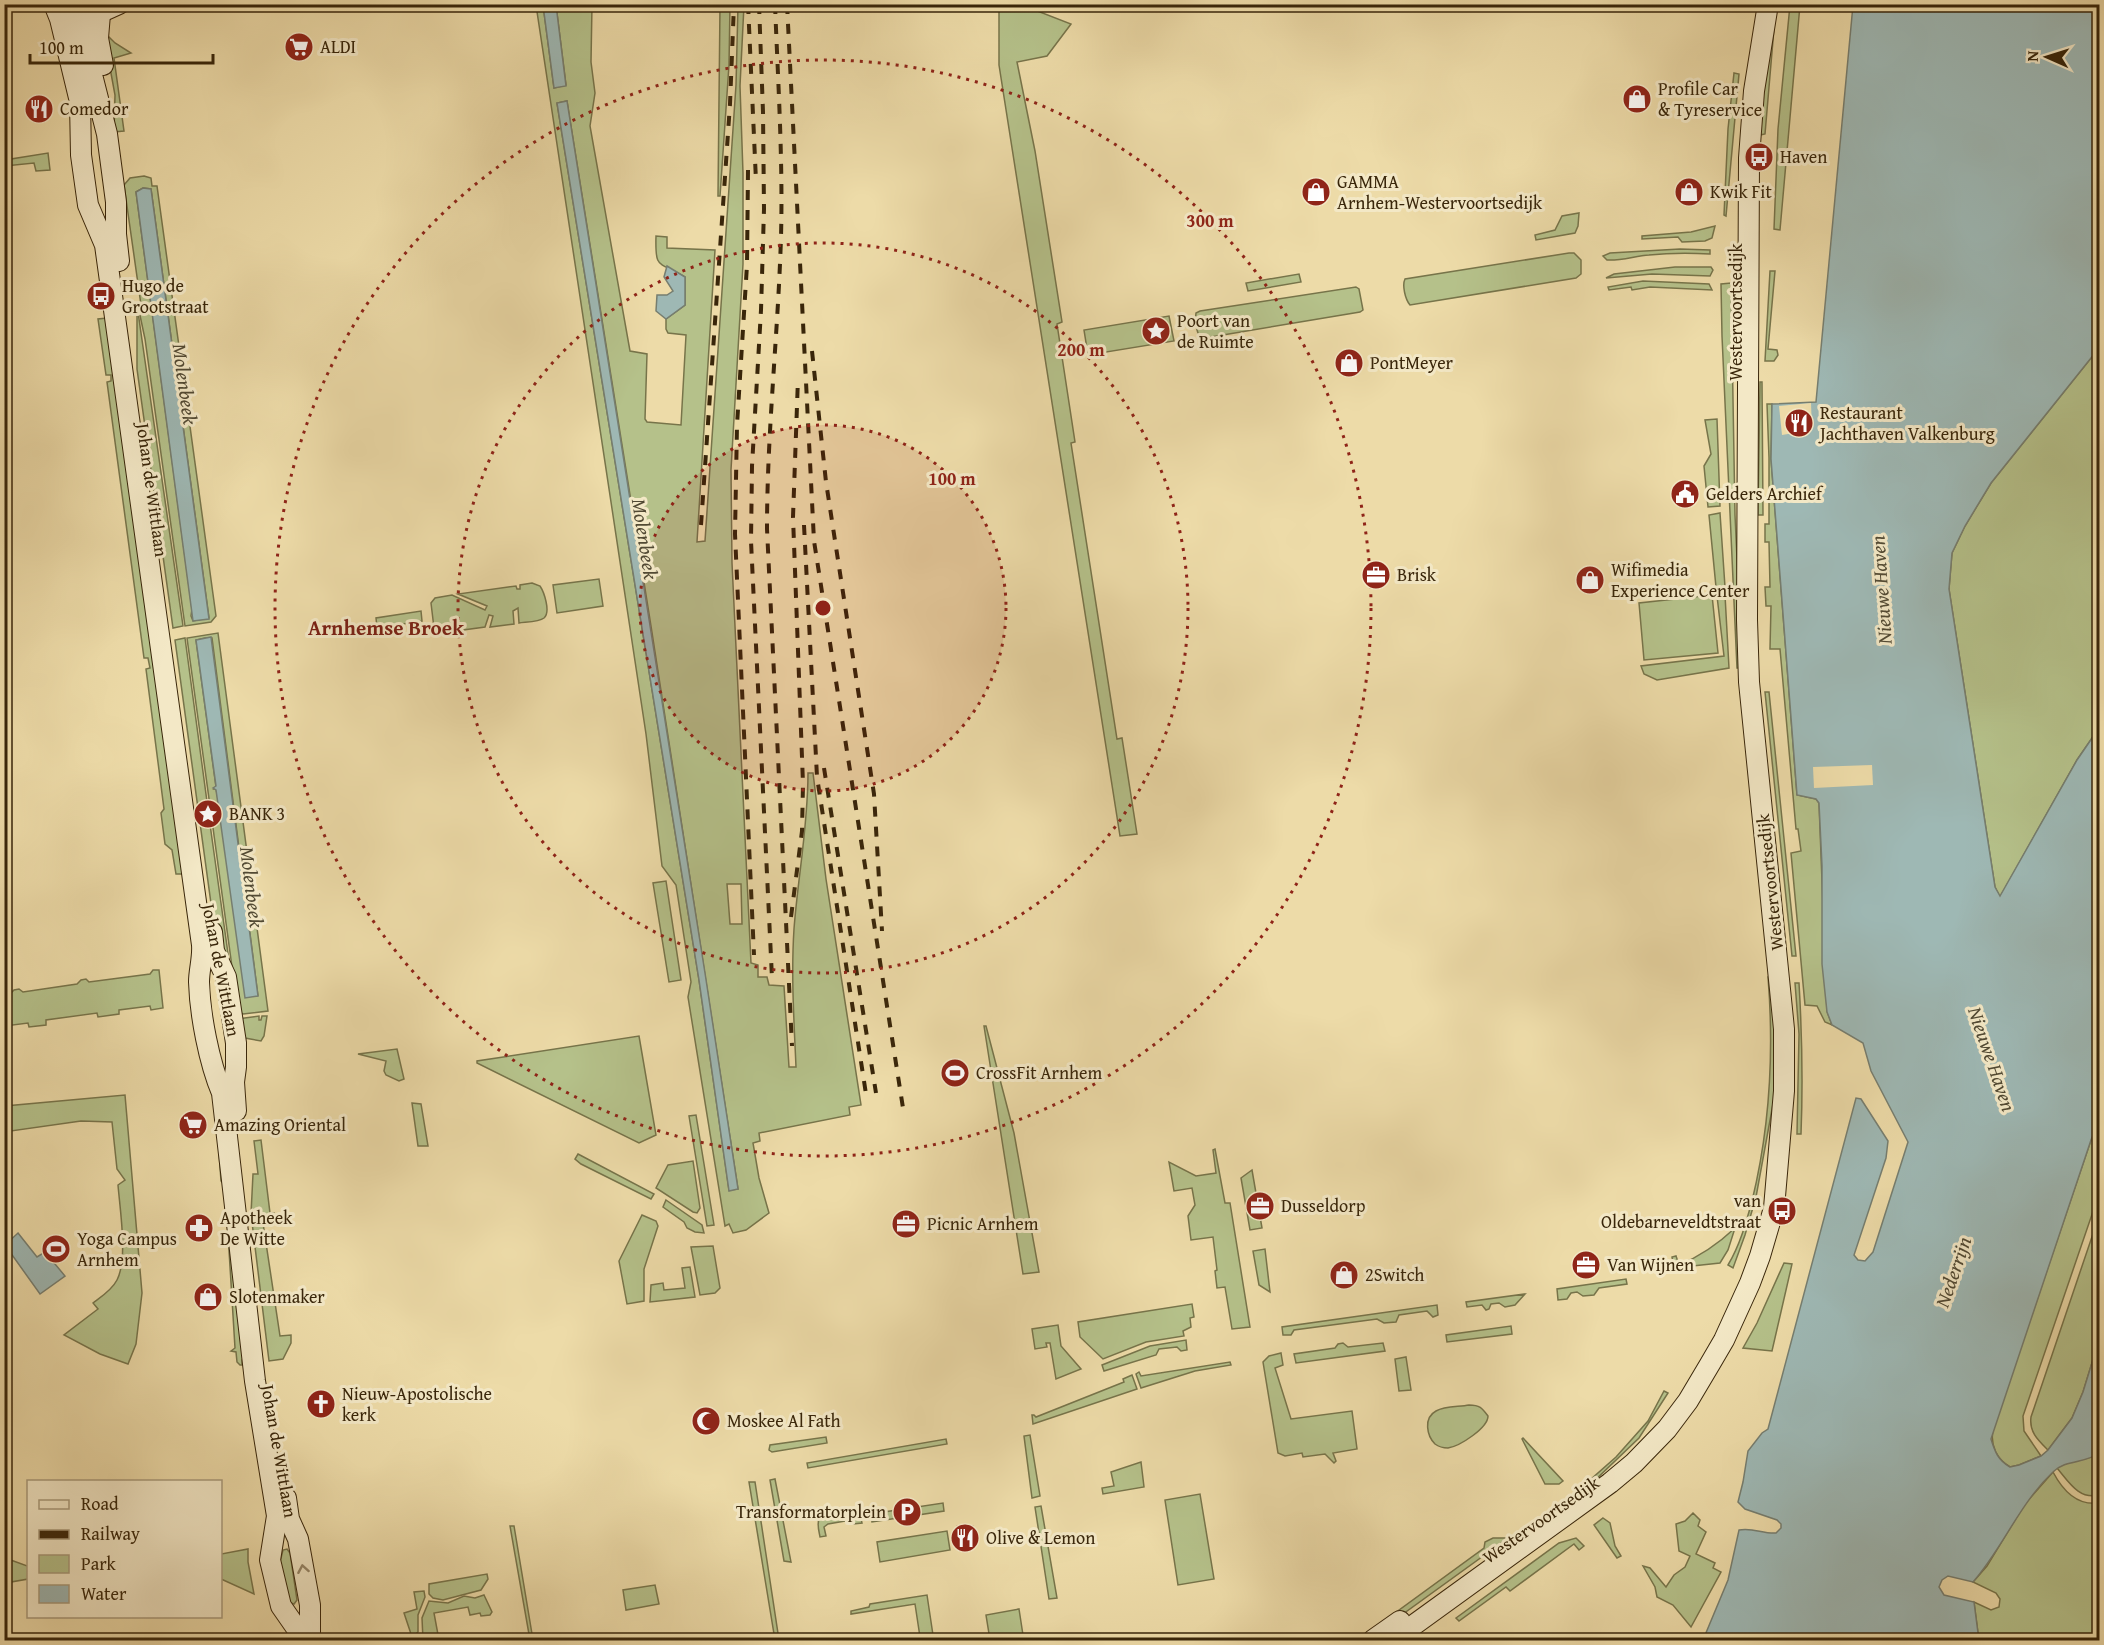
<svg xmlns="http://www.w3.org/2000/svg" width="2104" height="1645" font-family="'Gentium Book Plus',serif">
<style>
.green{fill:#b5c18a;stroke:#77744a;stroke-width:1.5;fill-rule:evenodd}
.water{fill:#9eb8b4;stroke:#767e70;stroke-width:1.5}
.pier{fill:#eddba8}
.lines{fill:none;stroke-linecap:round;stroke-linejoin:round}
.secondary-casing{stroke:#39260a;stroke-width:22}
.secondary{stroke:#f3e8c6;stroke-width:20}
.rail{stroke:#39260a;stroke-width:4;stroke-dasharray:10 10;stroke-linecap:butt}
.oneway{stroke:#968768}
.ring{fill:none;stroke:#8f2418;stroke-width:3;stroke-dasharray:3 6}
.labels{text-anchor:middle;stroke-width:6;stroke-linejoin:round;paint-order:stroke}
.poi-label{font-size:18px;fill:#39260a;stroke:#f3e8c6;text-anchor:start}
.street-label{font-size:18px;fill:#39260a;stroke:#f3e8c6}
.water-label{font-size:20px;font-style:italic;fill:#524a34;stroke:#f3e8c6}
.quarter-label{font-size:21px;font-weight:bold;fill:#7a1f14;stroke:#f3e8c6}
.centre{fill:#8f2418;stroke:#f3e8c6;stroke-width:3}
.ring-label{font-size:18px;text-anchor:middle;font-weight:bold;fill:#8f2418;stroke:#f3e8c6;stroke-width:6;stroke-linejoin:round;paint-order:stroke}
</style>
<rect width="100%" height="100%" fill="#eddba8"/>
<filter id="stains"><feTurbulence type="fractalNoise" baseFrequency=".00333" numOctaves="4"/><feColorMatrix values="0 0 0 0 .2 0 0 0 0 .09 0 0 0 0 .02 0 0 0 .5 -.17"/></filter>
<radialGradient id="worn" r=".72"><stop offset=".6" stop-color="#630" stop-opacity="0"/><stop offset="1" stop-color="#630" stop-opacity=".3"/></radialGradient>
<g class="green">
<path d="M536,5h7l11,83 12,-3 -10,-80h36l-1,57 4,31 -5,33 40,225 17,3 -2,65 2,3 34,3 5,-90 -18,-2 -2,-4v-10l19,-14v-28c-27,-16 -30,-7 -29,-41l11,1v11l48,2 -18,292 8,-1 31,-456 2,-80h6l-4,81 3,87v91l-12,206 1,93 19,400 7,2v12h9l2,8 15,1 5,81h7c-2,-46 -5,-92 -2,-138 4,-53 14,-102 14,-156h5l13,106 35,226 -12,2 1,8 -91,18 1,8 -7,2 6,35 10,35 -23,17 -13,3 -4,-9 -4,2 -37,-229 3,-15 -15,-97 -14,-19 -16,-132zM567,101l84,525 87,563 -9,1 -30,-210 -142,-877zM727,884h14l1,40h-12z"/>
<polygon points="720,5 730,5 729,65 720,196 718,196"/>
<polygon points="999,5 1022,5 1071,24 1047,56 1017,62 1035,151 1062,322 1057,324 1075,442 1071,443 1117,739 1122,738 1137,834 1120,836 999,65"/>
<polygon points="1776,5 1765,134 1760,135 1756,111"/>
<polygon points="1790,5 1800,5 1780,230 1774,229 1778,129"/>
<polygon points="107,35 115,43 131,53 114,58 124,131 114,132 115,95 106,46"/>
<polygon points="1734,73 1739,74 1726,216 1724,215 1728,129"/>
<polygon points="48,153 50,170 36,171 34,163 5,166 5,160"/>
<path d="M144,176l7,2 1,8h5l59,430 -5,6 -26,4 -40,-287 -7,-33 3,-1 -17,-120 6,-7zM143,188l8,1 58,429 -16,3 -2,-5 1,-7 -56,-417z"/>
<polygon points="1579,213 1578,226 1575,233 1536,240 1535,235 1555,230 1562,216"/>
<polygon points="1715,226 1712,238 1705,241 1682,242 1678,237 1642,239 1642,236 1691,232"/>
<path d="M1680,249l30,1v4c-20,-1 -41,-1 -61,1 -14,1 -28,6 -42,5l-4,-4 7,-3z"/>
<path d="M1569,253h5l7,7v14l-5,4 -166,27c-5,-6 -8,-20 -5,-26z"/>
<polygon points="1675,267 1711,267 1713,270 1710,276 1652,274 1606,278 1614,274"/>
<polygon points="1770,271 1775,271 1768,349 1777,350 1778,355 1774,361 1765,361"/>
<polygon points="1299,274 1301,282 1248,291 1246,283"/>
<polygon points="1643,281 1709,284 1712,290 1650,287 1632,290 1631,287 1609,290 1608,287"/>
<polygon points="1731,283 1735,515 1742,668 1737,668 1722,336 1721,284"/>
<path d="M1356,287l3,2 4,21 -3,2 -149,25h-11c-4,-6 -5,-17 -4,-24l4,-2z"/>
<polygon points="137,305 183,626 173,628 137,369"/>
<polygon points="1169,316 1174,341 1088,355 1084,330"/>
<polygon points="107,318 182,826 182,874 176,874 172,850 165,844 161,813 164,809 146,669 150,668 148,658 144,658 107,382 111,381 111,375 106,375 98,319"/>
<polygon points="2099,348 2099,728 2077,760 2000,897 1995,887 1949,589 1952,553 1965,526 1991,483"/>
<polygon points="1760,382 1762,382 1763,515 1758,515"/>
<polygon points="1767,404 1772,404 1771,459 1797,795 1816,799 1819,803 1827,1011 1832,1025 1825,1022 1817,1006 1805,1005 1791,853 1801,851 1798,829 1796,829 1780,649 1770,649 1771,606 1766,606 1765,587 1770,587 1769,542 1765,542 1765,524 1769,524 1769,458"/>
<polygon points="1717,419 1720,506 1708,507 1704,466 1711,454 1705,420"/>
<polygon points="1720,513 1725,587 1716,587 1709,515"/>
<polygon points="599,579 603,606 557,613 553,585"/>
<path d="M532,583l8,3c4,6 11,26 4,32 -5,4 -19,4 -25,5l-1,-15 -5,3 1,13 -24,3 3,-11 -4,-1 -4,12 -44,6h-3l-4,-5 -3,-25 4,-5 17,-3 33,15 2,-4 -29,-12 58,-8 1,3h3v-4z"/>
<polygon points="1712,595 1718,653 1644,660 1639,603"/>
<polygon points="1725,595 1729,668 1657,680 1644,674 1641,666 1724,656 1717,596"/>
<polygon points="421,611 422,621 377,628 376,618"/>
<path d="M218,633l50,378 -25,3 -2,-1 -8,-39 -46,-336zM205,638h7l46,358 -42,-207h-2l2,-2 -20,-147z"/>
<polygon points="185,638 208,809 206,813 209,817 231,975 216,940 175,640"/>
<polygon points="1765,692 1769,692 1796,956 1792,956"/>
<polygon points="666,881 681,980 669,982 653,883"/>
<polygon points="153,970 159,970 163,1008 151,1010 150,1006 119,1010 119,1014 98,1017 97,1013 46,1020 46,1025 29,1027 28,1023 5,1026 5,995 10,994 14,990 19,989 23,992 77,984 81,980 86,979 89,982 150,974"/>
<path d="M1768,977h4l5,105 -21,115 -11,38 -12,33 -5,-3c12,-20 18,-42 24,-64 18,-74 22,-149 16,-224z"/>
<path d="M1795,983h4c3,51 4,101 2,151h-4l2,-100z"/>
<polygon points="259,1016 259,1020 261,1020 262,1016 267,1016 264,1036 261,1041 245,1038 237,1019"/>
<polygon points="984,1026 986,1026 1014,1133 1039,1272 1023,1274"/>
<polygon points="639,1036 656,1135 639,1143 477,1063 477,1061"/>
<polygon points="397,1049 404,1079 399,1081 386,1075 384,1071 386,1061 358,1054"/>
<path d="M125,1095l17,198 -6,51 -8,20 -28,-10 -36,-19 34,-26 -5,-6c8,-6 19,-13 24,-23 11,-21 3,-70 1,-95l7,-5 -8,-11 -5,-47 -31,-1 -77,11 1,-26z"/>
<polygon points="219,1095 241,1276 237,1293 241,1344 243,1347 248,1347 250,1365 246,1365 245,1360 242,1360 242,1365 240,1365 237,1362 236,1352 231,1351 235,1348 225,1185 221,1181 215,1096"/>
<polygon points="412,1103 421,1104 428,1146 418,1146"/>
<polygon points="696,1115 714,1225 707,1226 689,1116"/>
<path d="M2099,1120v74l-76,222 1,15 17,25 -22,9 -9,2c-13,-8 -20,-21 -17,-37l98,-290z"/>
<polygon points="261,1140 270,1213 274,1213 275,1221 263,1223 280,1336 291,1335 291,1343 283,1359 269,1361 251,1214 253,1174 258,1174 254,1141"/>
<polygon points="1215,1149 1225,1203 1230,1203 1250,1327 1232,1329 1225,1287 1217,1288 1215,1271 1217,1270 1213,1237 1191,1240 1188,1216 1195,1205 1192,1188 1174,1191 1169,1162 1196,1176 1216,1173 1213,1150"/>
<polygon points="578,1154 654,1194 651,1199 581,1164 575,1159"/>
<polygon points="693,1161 700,1208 697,1213 693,1212 656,1188 668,1165"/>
<polygon points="1252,1170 1262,1228 1250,1230 1241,1178"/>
<polygon points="666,1200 702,1225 704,1233 695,1232 687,1228 684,1222 663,1207"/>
<polygon points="642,1215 656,1221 658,1226 644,1269 644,1301 627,1304 619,1261"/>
<path d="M2099,1216v124l-16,52 -11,26 -24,32c-10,-10 -19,-18 -17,-33z"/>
<path d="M1735,1228l-7,22 -8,13 -46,5 -2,-11 4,-1 3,9c22,-9 39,-21 56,-37z"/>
<polygon points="713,1246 720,1288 715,1293 700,1295 691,1247"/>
<polygon points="1265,1249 1270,1292 1259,1285 1253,1251"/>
<polygon points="1784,1263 1792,1264 1772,1351 1743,1348 1757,1323"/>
<polygon points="690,1267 695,1297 650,1302 651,1285 663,1283 664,1290 685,1288 682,1268"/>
<polygon points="1626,1279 1627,1284 1599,1288 1594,1295 1583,1296 1577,1292 1571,1293 1567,1299 1558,1300 1557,1289"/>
<polygon points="1525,1294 1515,1305 1505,1307 1499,1303 1491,1304 1489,1309 1486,1310 1482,1305 1467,1307 1466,1302"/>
<polygon points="1192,1304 1194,1317 1190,1318 1191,1327 1183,1331 1184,1336 1146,1342 1103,1359 1080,1337 1078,1322"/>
<polygon points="1437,1305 1438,1315 1433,1317 1427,1311 1399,1315 1396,1322 1384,1323 1377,1319 1294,1330 1291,1335 1283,1335 1282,1327"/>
<polygon points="1058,1325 1061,1346 1081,1369 1056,1379 1050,1343 1046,1343 1047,1347 1035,1349 1032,1329"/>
<polygon points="1511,1326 1512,1334 1447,1342 1446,1335"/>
<polygon points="1186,1340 1187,1350 1181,1351 1177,1347 1159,1349 1156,1355 1104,1371 1102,1365 1150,1346"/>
<polygon points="1343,1343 1348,1347 1383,1343 1385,1351 1296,1363 1294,1354 1335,1348 1338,1344"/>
<polygon points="1281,1353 1283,1365 1275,1368 1291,1419 1352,1411 1357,1449 1333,1453 1336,1461 1334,1463 1325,1454 1303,1457 1302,1453 1285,1456 1278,1453 1263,1362 1269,1356"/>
<polygon points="1406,1357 1411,1390 1399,1391 1395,1359"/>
<polygon points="1230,1362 1231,1365 1195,1371 1141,1388 1136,1374 1139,1372 1141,1376"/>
<polygon points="1132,1375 1137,1389 1033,1424 1032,1415 1034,1415 1036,1417 1124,1382 1123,1379"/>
<polygon points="1664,1391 1668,1393 1639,1438 1591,1484 1589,1481 1616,1457 1648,1421"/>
<path d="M1469,1405c11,0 13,3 19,11 0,12 -28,30 -40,32 -5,0 -9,-1 -13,-4 -8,-8 -12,-26 1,-33 9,-5 23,-4 33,-6z"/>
<polygon points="1030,1435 1040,1496 1032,1498 1024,1436"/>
<polygon points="826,1437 827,1443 772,1452 769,1450 770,1445"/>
<polygon points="1523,1438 1563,1481 1559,1484 1545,1484 1522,1439"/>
<polygon points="946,1439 947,1444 808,1468 807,1463"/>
<path d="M2099,1453v42c-20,5 -30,-13 -42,-27 13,-9 30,-6 42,-15z"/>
<polygon points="1141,1462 1144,1487 1103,1494 1102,1488 1114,1486 1111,1472"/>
<path d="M2053,1472c10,19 24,34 46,31v137h-122l1,-7 -4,-31 17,8 8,-3 1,-8 -4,-6 -23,-11 14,-16 37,-61z"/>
<polygon points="775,1479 791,1562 784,1561 770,1480"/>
<polygon points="749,1482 755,1482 779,1640 775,1640"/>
<polygon points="1200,1494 1214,1579 1178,1585 1165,1500"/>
<polygon points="943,1503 944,1511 872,1522 871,1514"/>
<polygon points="1041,1506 1057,1598 1049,1599 1035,1507"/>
<path d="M854,1509l6,5 2,9 -9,1 -2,-4 -23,4 -4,3 2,9 -6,1c-1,-6 -4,-15 0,-20 5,-8 26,-8 34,-8z"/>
<polygon points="1693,1513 1700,1520 1698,1526 1706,1532 1696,1554 1715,1563 1713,1568 1721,1572 1691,1627 1673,1605 1657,1597 1655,1587 1643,1566 1650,1568 1666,1587 1674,1575 1685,1567 1690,1556 1679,1551 1676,1524 1685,1521"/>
<polygon points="1603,1518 1610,1523 1615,1546 1621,1556 1617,1558 1594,1525"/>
<polygon points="510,1526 514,1526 533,1640 530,1640"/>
<polygon points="947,1531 950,1550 880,1562 877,1542"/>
<polygon points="1493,1538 1508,1538 1367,1640 1358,1640 1484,1548 1485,1542"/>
<polygon points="1576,1538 1584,1546 1579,1550 1574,1544 1510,1591 1506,1587 1459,1621 1456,1618 1559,1543"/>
<polygon points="248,1549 248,1562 254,1594 221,1579 221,1554"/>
<polygon points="287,1549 290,1553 297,1600 294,1604 288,1602 280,1562 283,1550"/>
<polygon points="8,1559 27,1566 28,1565 28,1579 5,1583 5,1578 7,1577 5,1563"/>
<polygon points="487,1574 488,1579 481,1590 443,1600 433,1598 429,1594 429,1584"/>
<polygon points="655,1585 659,1604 626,1610 623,1590"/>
<polygon points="424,1591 425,1597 418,1615 418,1632 412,1637 404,1613 417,1609 414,1592"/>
<polygon points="484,1595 492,1612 490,1615 481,1616 480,1613 470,1615 468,1607 434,1613 439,1640 423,1640 422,1618 429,1601 448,1603 464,1596 475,1598"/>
<polygon points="927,1595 933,1635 920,1637 915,1604 851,1614 851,1611 869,1607 870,1604"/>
<polygon points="1019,1609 1023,1635 990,1640 986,1615"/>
</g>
<g class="water">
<polygon points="543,5 556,5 566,86 554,88"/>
<path d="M1853,5h246v343l-108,135 -26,43 -13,27 -3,36 46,298 5,9 77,-136 22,-32v392l-8,20 -100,299c4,13 7,21 19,28l9,-2 22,-9 7,-6 24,-32 11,-26 16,-52v113c-14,11 -33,6 -46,19 -34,32 -50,76 -80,110l-25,-6 -6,4 -3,7 5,8 30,7 4,31 -1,7h-274l25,-60 11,-50c13,-3 24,4 37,3l5,-5v-4l-4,-4 -32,-11 -7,-7 5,-20 5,-31 14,-18 6,-4 88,-331 5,1 27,42 -2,17 -32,97 4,5 7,1 8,-9 35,-110 -37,-71 -8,-28 -31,-18 -5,-13 -5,-48v-98l-3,-63 -3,-4 -19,-4 -26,-336 1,-55 44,-2c13,-133 25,-265 37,-397z"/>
<polygon points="567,101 705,973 738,1189 729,1191 699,980 557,103"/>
<polygon points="143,188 151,189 209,619 193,621 136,192"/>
<polygon points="667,266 685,277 685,305 666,319 656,311 657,295 667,295 673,291 664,277"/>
<polygon points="211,637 258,996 245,998 216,790 213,788 216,786 196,640"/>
<polygon points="18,1233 37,1257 45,1252 65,1276 40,1294 5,1245"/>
</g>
<g class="pier">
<polygon points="1811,403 1812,430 1782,435 1779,406"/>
<polygon points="1872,765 1873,785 1814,788 1813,767"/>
</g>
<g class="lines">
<g class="secondary-casing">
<g id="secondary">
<path d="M54,4l6,15 20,83 1,53 7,50 17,40 97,700c1,13 -3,25 -3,37 1,33 10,80 23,111l33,288 22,135 -7,44 11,46 16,23 2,11"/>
<polyline points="74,4 107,134 116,202 116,234 119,261"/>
<polyline points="100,14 98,38 103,65"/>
<polyline points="88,18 119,4"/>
<polyline points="212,932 214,951 226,977 236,1043 236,1067 234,1082 236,1111"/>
<polyline points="286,1498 289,1519 298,1539 310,1605 310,1640"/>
<polyline points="1373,1640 1400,1621"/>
<polyline points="1393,1640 1610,1483 1634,1463 1667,1429 1688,1401 1710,1364 1724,1340 1750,1283 1760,1256 1774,1208 1784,1091 1784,1029 1749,682 1747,620 1749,158 1754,91 1768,4"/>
</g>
</g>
<use href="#secondary" class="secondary"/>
<g class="rail">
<polyline points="748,4 756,181"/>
<polyline points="759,4 763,112 764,209 761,310 752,466 751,541 772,978"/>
<path d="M775,4c3,78 8,156 6,233 -3,98 -14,195 -14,292l25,517"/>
<polyline points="787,4 814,541 903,1108"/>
<polyline points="748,170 747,265 737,425 735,534 754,955"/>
<polyline points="812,351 826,482 874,794 882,931"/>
<polyline points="701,525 730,104 734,4"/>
<polyline points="804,525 817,777 866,1094"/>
<polyline points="824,768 876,1093"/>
<polyline points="791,917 802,831 803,784 793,517 798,378"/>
</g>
</g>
<defs><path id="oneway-chevron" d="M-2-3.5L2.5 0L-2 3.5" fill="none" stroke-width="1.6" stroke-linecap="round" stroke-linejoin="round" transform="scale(1.5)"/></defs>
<use class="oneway" href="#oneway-chevron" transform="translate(303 1569) rotate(-100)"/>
<circle cx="823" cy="608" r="183" fill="#8f2418" fill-opacity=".12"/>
<g class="ring">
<circle cx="823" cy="608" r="183"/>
<circle cx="823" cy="608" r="365"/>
<circle cx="823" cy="608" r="548"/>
</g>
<defs>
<g id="supermarket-disc" transform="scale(1.5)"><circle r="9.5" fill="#8f2418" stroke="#f3e8c6"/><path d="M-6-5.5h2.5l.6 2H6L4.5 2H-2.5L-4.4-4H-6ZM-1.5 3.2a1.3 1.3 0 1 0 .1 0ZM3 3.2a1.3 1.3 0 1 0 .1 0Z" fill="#fff"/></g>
<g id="shop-disc" transform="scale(1.5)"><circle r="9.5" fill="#8f2418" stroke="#f3e8c6"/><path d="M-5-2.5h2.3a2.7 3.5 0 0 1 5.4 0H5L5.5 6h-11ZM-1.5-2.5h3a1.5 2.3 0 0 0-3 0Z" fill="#fff"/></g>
<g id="restaurant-disc" transform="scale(1.5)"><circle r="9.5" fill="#8f2418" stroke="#f3e8c6"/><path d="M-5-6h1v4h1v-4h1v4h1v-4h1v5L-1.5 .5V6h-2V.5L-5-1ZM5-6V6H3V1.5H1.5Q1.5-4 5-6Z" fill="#fff"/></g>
<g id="bus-disc" transform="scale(1.5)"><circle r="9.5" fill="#8f2418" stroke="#f3e8c6"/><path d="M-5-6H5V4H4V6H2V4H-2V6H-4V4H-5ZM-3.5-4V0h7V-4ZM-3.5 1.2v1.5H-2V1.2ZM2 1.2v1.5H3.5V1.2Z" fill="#fff"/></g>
<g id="sight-disc" transform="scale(1.5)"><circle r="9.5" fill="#8f2418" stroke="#f3e8c6"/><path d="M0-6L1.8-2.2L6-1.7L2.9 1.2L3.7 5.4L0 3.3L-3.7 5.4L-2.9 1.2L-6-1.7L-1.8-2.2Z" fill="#fff"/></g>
<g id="civic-disc" transform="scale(1.5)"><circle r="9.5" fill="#8f2418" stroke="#f3e8c6"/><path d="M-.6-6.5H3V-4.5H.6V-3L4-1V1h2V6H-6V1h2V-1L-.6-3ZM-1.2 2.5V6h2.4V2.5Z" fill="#fff"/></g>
<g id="office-disc" transform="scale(1.5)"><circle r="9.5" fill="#8f2418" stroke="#f3e8c6"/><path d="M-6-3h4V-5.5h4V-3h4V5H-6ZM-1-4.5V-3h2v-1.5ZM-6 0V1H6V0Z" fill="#fff"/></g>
<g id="stadium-disc" transform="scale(1.5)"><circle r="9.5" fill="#8f2418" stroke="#f3e8c6"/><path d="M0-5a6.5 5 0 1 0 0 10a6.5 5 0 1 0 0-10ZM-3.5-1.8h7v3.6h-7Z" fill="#fff"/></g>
<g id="pharmacy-disc" transform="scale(1.5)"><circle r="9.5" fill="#8f2418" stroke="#f3e8c6"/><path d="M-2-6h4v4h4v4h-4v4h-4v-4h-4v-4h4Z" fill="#fff"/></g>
<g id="church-disc" transform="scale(1.5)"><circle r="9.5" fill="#8f2418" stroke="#f3e8c6"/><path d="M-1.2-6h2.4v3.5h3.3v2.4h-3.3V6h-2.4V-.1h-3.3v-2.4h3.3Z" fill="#fff"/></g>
<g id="mosque-disc" transform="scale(1.5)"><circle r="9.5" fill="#8f2418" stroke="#f3e8c6"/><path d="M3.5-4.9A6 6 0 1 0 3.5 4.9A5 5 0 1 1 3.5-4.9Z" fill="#fff"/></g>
<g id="parking-disc" transform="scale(1.5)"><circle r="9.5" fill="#8f2418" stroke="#f3e8c6"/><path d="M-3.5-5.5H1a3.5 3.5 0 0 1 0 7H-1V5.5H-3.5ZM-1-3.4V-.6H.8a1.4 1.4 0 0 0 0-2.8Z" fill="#fff"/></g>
</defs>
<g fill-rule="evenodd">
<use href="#supermarket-disc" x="299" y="47"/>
<use href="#shop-disc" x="1637" y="99"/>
<use href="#restaurant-disc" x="39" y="109"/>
<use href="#bus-disc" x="1759" y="157"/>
<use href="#shop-disc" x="1316" y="192"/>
<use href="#shop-disc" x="1689" y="192"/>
<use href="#bus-disc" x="101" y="296"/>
<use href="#sight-disc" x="1156" y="331"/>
<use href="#shop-disc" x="1349" y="363"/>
<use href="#restaurant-disc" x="1799" y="423"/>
<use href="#civic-disc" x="1685" y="494"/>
<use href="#office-disc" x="1376" y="575"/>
<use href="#shop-disc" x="1590" y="580"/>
<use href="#sight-disc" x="208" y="814"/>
<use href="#stadium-disc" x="955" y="1073"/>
<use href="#supermarket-disc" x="193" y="1125"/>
<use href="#office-disc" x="1260" y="1206"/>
<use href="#bus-disc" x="1782" y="1211"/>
<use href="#office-disc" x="906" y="1224"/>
<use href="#pharmacy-disc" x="199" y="1228"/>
<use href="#stadium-disc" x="56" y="1249"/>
<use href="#office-disc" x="1586" y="1265"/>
<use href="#shop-disc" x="1344" y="1275"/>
<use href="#shop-disc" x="208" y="1297"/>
<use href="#church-disc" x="321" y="1404"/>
<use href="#mosque-disc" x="706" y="1421"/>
<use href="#parking-disc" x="907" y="1512"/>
<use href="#restaurant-disc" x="965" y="1538"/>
</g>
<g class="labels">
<g class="poi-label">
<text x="320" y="53">ALDI</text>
<text x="1658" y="95">Profile Car<tspan x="1658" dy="21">&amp; Tyreservice</tspan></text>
<text x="60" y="115">Comedor</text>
<text x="1780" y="163">Haven</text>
<text x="1337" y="188">GAMMA<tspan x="1337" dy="21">Arnhem-Westervoortsedijk</tspan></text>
<text x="1710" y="198">Kwik Fit</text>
<text x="122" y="292">Hugo de<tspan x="122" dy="21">Grootstraat</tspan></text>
<text x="1177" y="327">Poort van<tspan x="1177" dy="21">de Ruimte</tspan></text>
<text x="1370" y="369">PontMeyer</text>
<text x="1820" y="419">Restaurant<tspan x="1820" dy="21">Jachthaven Valkenburg</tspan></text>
<text x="1706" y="500">Gelders Archief</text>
<text x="1611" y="576">Wifimedia<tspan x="1611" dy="21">Experience Center</tspan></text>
<text x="1397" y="581">Brisk</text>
<text x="229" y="820">BANK 3</text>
<text x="976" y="1079">CrossFit Arnhem</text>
<text x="214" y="1131">Amazing Oriental</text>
<text x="1761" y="1207" text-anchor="end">van<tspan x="1761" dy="21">Oldebarneveldtstraat</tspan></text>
<text x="1281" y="1212">Dusseldorp</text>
<text x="220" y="1224">Apotheek<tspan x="220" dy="21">De Witte</tspan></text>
<text x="927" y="1230">Picnic Arnhem</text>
<text x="77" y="1245">Yoga Campus<tspan x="77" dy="21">Arnhem</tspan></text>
<text x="1607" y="1271">Van Wijnen</text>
<text x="1365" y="1281">2Switch</text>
<text x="229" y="1303">Slotenmaker</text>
<text x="342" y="1400">Nieuw-Apostolische<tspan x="342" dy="21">kerk</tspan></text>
<text x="727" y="1427">Moskee Al Fath</text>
<text x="886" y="1518" text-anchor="end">Transformatorplein</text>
<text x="986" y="1544">Olive &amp; Lemon</text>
</g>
<g class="street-label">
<text transform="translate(1736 312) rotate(-90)" y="6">Westervoortsedijk</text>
<text transform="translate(152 490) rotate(82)" y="6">Johan de Wittlaan</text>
<text transform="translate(1770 882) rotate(-96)" y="6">Westervoortsedijk</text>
<text transform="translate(221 970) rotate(79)" y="6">Johan de Wittlaan</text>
<text transform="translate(279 1451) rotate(80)" y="6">Johan de Wittlaan</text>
<text transform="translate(1541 1520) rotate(-35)" y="6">Westervoortsedijk</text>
</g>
<g class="water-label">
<text transform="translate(185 384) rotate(82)" y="7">Molenbeek</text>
<text transform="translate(645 539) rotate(81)" y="7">Molenbeek</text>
<text transform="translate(1881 590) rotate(-94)" y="7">Nieuwe Haven</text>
<text transform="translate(252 887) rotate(83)" y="7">Molenbeek</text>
<text transform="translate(1992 1059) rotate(71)" y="7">Nieuwe Haven</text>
<text transform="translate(1953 1272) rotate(-71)" y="7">Nederrijn</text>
</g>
<g class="quarter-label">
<text x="386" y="635">Arnhemse Broek</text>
</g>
</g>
<circle cx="823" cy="608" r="9" class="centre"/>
<g class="ring-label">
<text x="1210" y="227">300 m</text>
<text x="1081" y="356">200 m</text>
<text x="952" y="485">100 m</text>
</g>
<rect width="2104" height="1645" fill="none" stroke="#eddba8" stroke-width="24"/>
<rect x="6" y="6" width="2092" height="1633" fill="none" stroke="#39260a" stroke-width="3"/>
<rect x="12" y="12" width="2080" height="1621" fill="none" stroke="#39260a" stroke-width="1.5"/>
<rect x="27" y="1480" width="195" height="138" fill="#f3e8c6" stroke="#a99a7b" stroke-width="1.5"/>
<rect x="39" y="1500" width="30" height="9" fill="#f3e8c6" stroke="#a99a7b" stroke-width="1.5"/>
<text x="81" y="1510" font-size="18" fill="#39260a">Road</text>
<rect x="39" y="1530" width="30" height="9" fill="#39260a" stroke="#a99a7b" stroke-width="1.5"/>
<text x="81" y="1540" font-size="18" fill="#39260a">Railway</text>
<rect x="39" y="1555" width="30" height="18" fill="#b5c18a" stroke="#a99a7b" stroke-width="1.5"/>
<text x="81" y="1570" font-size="18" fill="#39260a">Park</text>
<rect x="39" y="1585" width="30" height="18" fill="#9eb8b4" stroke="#a99a7b" stroke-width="1.5"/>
<text x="81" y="1600" font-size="18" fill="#39260a">Water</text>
<g transform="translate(2047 57) rotate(273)" stroke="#f3e8c6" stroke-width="4.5" paint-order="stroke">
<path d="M0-4.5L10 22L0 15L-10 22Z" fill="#39260a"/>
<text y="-9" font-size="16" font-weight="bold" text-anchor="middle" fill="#39260a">N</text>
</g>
<path d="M30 54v9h183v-9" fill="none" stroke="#39260a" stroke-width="3"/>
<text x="39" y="54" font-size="18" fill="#39260a" stroke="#f3e8c6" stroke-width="4.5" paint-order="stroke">100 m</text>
<rect width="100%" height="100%" filter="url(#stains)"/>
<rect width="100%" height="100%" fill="url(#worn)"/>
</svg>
